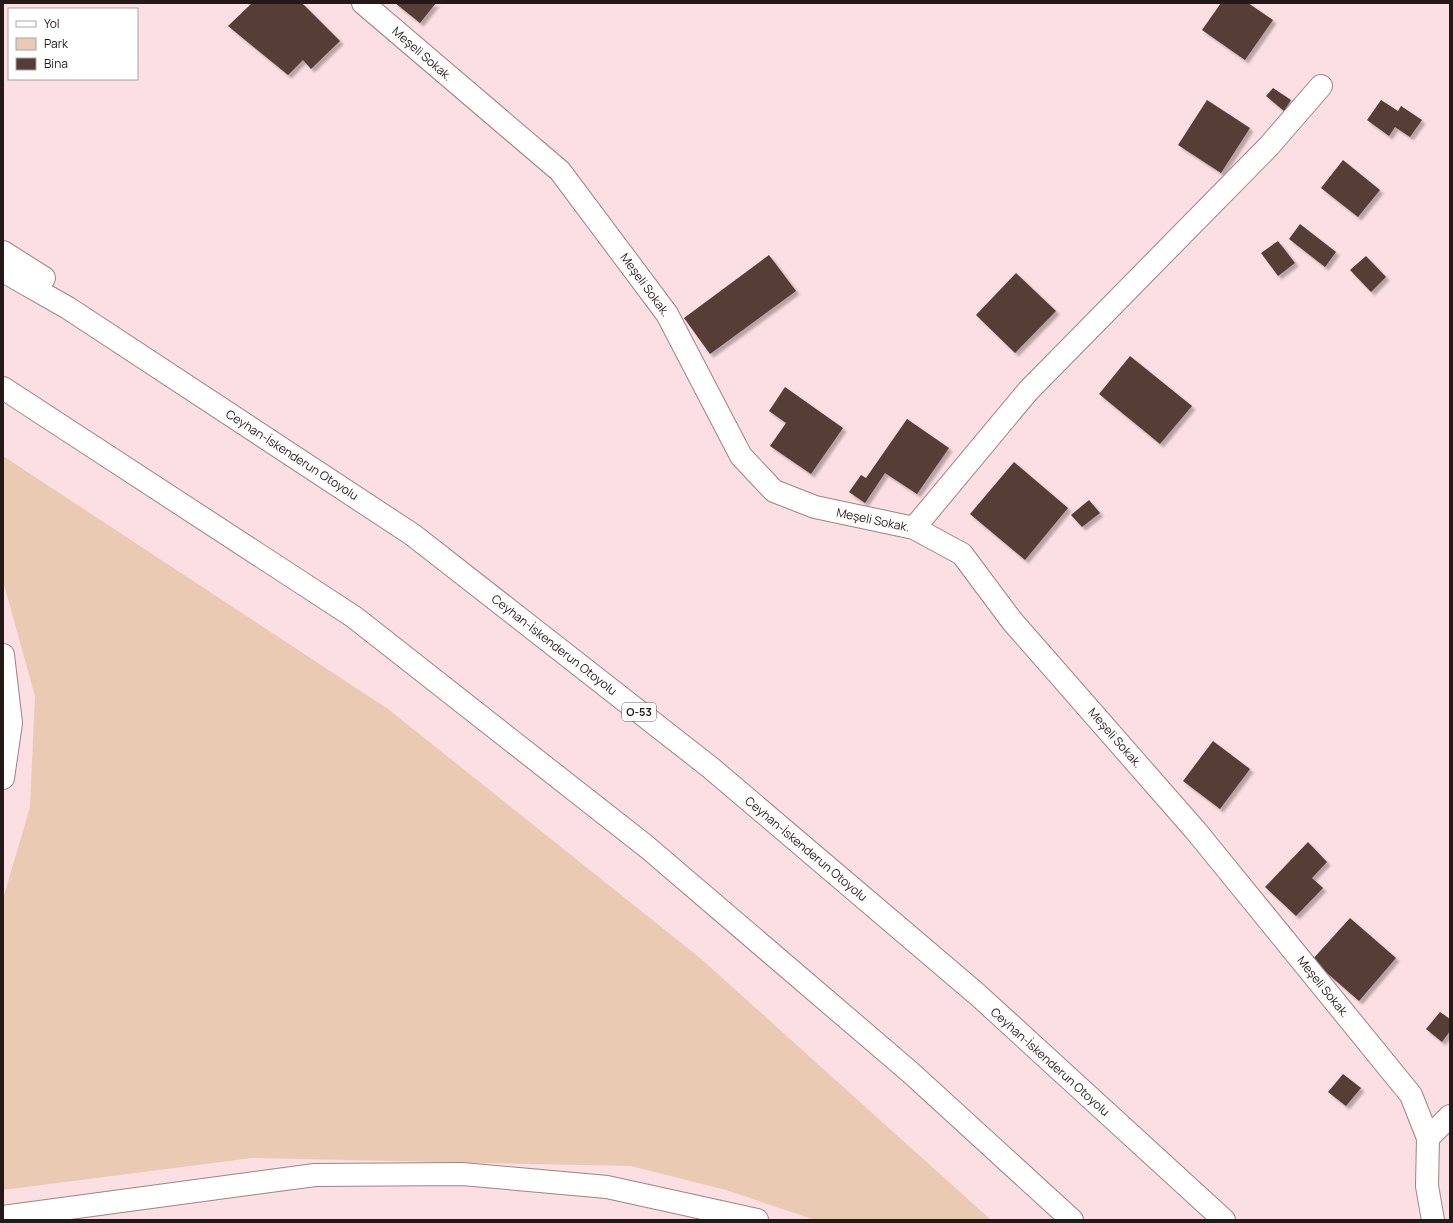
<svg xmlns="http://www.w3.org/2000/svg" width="1453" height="1223" font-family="Manrope,sans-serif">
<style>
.green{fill:#eacab2}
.building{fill:#573d36;filter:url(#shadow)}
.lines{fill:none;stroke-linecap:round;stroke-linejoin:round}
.minor-casing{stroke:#a18185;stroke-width:24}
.highway-casing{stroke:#a18185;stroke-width:24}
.minor{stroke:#fff;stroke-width:22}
.highway{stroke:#fff;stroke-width:22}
.labels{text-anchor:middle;stroke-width:4;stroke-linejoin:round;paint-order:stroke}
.shield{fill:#fff;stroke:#665d5e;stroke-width:1}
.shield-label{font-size:11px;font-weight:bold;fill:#241819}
.street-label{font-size:12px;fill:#241819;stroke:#fff}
</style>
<defs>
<filter id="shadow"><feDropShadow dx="3.5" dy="3.5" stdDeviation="1" flood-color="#0004"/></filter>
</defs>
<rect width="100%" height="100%" fill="#fbdfe2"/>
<polygon class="green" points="3,456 388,709 700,958 991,1220 815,1220 726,1190 631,1166 252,1158 3,1190 3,899 30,807 35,696 3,581"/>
<g class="building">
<polygon points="252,3 302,3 340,41 311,69 303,60 288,75 228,26"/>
<polygon points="395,3 436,3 420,23"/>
<polygon points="1221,3 1248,3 1273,20 1245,60 1202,30"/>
<polygon points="1273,88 1291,100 1284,111 1266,96"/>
<polygon points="1207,100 1250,128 1221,173 1178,145"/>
<polygon points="1381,100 1398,111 1401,106 1422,120 1410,137 1395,127 1389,136 1367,120"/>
<polygon points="1343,160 1380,190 1358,217 1321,188"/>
<polygon points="1300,224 1336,252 1325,267 1289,239"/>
<polygon points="1278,241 1295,263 1278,276 1261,253"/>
<polygon points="769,255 796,291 710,354 684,318"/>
<polygon points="1366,256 1386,277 1371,292 1350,270"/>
<polygon points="1016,273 1056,311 1015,353 976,315"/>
<polygon points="1130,356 1192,406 1160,444 1099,394"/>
<polygon points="785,387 843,428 811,474 770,446 786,423 769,411"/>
<polygon points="907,419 949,448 917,494 885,473 865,503 849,492 861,475 866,478"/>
<polygon points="1014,462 1068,508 1025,560 970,514"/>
<polygon points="1089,500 1100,513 1082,527 1071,515"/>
<polygon points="1213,741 1250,769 1220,809 1183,781"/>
<polygon points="1308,842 1327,862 1312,878 1323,888 1296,916 1265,887"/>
<polygon points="1350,918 1396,958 1359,1001 1312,960"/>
<polygon points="1440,1012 1450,1019 1450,1031 1442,1042 1426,1029"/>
<polygon points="1343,1074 1361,1088 1346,1106 1328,1092"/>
</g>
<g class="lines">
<g class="minor-casing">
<g id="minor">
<polyline points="363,3 560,171 667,314 741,456 774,491 815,507 914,528 962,554 1012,621 1196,831 1411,1095 1428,1138 1427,1186 1433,1220"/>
<polyline points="914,528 1028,391 1269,146 1321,86"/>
<polyline points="1428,1138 1450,1116"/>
</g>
</g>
<g class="highway-casing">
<g id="highway">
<polyline points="3,252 44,278"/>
<polyline points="3,271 68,308 413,535 711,768 978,995 1224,1220"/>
<polyline points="3,388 354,617 647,847 910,1072 1072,1220"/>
<polyline points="3,655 11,723 3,778"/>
<polyline points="3,1217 315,1175 462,1174 607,1187 757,1220"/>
</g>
</g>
<use href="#minor" class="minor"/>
<use href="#highway" class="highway"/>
</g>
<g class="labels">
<rect class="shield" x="622" y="703" width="34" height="18" rx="3"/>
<g class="shield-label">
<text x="639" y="716">O-53</text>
</g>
<g class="street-label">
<text transform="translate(422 54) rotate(41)" y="4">Meşeli Sokak.</text>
<text transform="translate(645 285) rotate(54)" y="4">Meşeli Sokak.</text>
<text transform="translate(292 455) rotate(33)" y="4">Ceyhan-İskenderun Otoyolu</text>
<text transform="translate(873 520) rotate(12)" y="4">Meşeli Sokak.</text>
<text transform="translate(554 645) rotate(38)" y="4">Ceyhan-İskenderun Otoyolu</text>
<text transform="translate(1115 738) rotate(49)" y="4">Meşeli Sokak.</text>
<text transform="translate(806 849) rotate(40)" y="4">Ceyhan-İskenderun Otoyolu</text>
<text transform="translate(1323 987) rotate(51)" y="4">Meşeli Sokak.</text>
<text transform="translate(1050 1062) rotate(42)" y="4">Ceyhan-İskenderun Otoyolu</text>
</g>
</g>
<rect width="1453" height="1223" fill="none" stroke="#241819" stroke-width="8"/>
<rect x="8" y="8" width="130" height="72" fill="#ffffff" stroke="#a7a3a3"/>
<rect x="16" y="21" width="20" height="6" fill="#ffffff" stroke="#a7a3a3"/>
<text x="44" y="28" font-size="12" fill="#241819">Yol</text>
<rect x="16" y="38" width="20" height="12" fill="#eacab2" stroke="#a7a3a3"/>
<text x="44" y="48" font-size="12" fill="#241819">Park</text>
<rect x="16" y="58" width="20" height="12" fill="#573d36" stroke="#a7a3a3"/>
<text x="44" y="68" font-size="12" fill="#241819">Bina</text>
</svg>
